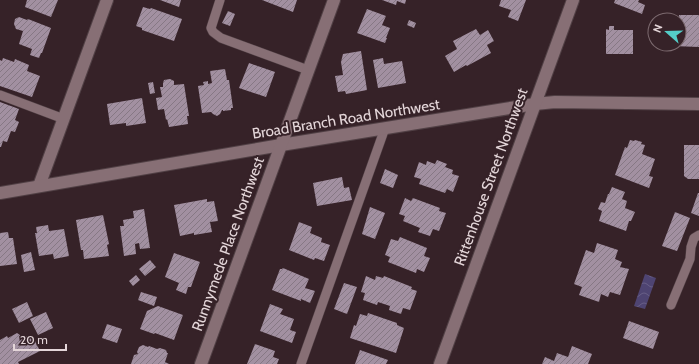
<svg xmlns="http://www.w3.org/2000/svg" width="699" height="364" font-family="Cabin,sans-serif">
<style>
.water{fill:url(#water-waves)}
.building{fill:url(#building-hatch)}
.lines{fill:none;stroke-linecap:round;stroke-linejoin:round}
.lane-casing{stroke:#514045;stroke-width:10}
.street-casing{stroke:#514045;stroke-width:14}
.lane{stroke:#876f75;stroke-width:9}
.street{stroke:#876f75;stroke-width:12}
.labels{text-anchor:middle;stroke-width:4;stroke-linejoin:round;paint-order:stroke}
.street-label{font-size:15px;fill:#e4d6d9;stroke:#362228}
</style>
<defs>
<pattern id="water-waves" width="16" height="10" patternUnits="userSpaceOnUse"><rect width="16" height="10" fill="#4e4472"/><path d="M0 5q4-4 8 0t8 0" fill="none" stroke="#675e86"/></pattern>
<pattern id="building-hatch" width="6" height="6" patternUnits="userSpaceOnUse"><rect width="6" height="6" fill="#a290a1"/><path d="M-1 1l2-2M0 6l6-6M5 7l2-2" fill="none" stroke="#867884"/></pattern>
</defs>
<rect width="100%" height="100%" fill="#362228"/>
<polygon class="water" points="645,274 656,278 645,309 634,306"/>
<g class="building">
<polygon points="27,0 58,0 51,17 25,7"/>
<polygon points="160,0 181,0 179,7"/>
<polygon points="262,0 297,0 293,12"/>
<polygon points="382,0 406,0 405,4 397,1 396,5"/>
<polygon points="501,0 526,0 518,21 508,17 511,10 499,6"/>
<polygon points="615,0 639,0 638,2 645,5 642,14 614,3"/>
<polygon points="143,7 150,9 151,8 182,19 174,41 142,30 142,28 136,26"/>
<polygon points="367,9 386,16 382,25 390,28 386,38 387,38 385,43 357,33"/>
<polygon points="228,11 235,14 230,26 222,23"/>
<polygon points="679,15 699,15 699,47 673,46 673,44 679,44"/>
<polygon points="19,17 27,20 28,19 51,28 42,53 41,53 39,58 30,55 32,49 19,44 23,31 16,29 14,24 15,19"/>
<polygon points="409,20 416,23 414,28 407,25"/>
<polygon points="609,26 614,26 614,30 633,30 633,54 606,54 606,29 609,30"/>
<polygon points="476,29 480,35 488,30 494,41 487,45 491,53 467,66 466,65 454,72 445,56 457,49 453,41"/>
<polygon points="361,51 367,90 346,94 345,91 338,92 335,76 343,75 341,62 343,54"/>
<polygon points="3,58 14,62 15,59 29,65 27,71 40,76 32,97 0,86 0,60 2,61"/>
<polygon points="383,58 384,64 402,61 406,83 378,88 373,60"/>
<polygon points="249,63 275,72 266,97 239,88"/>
<polygon points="225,69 227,80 229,80 233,108 231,108 231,110 223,111 223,110 222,110 220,114 217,116 213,114 211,112 202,113 198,86 204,85 203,82 208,81 208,84 212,83 210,71"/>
<polygon points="170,79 174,81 174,85 184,84 189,116 187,116 188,124 169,127 167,119 166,120 164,109 158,110 156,98 162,97 160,87 163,87 163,83 164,80"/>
<polygon points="153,82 155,93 150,94 148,83"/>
<polygon points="142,98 146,123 126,126 126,123 110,125 107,104"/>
<polygon points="0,102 19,109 15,120 19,122 15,132 11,131 7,142 3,141 1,147 0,147"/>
<polygon points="630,140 634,141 635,140 642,142 641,144 645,145 642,154 655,159 649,176 653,177 649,188 615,175 625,147 627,148"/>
<polygon points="684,145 699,145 699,179 688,179 684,176"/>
<polygon points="437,160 447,164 445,167 453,170 452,174 459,176 453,192 447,189 445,193 419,184 421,179 414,177 419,162 426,165 427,161 435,164"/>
<polygon points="385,169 398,175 393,188 380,183"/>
<polygon points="342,177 344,188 349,187 352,200 317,206 313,183"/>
<polygon points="612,187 625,192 622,199 627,201 625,208 635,212 631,221 629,221 626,231 599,221 602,211 598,209 601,202 605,203 608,194 609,194"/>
<polygon points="698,193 699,193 699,216 691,213"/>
<polygon points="405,198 411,201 413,198 440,208 439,211 446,213 439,231 433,229 430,236 418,232 420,228 403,221 405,216 399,214"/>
<polygon points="207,199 207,202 214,201 218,221 210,222 212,232 194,235 194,233 180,236 174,205"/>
<polygon points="370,207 385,213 375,239 362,234"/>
<polygon points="144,209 150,248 140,249 139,243 135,244 136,254 124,256 120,226 124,226 123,220 134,218 133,211"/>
<polygon points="675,212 690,218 677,251 662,246"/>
<polygon points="103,215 109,244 107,245 109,256 84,259 83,250 81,250 76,220"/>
<polygon points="299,222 312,227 310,233 322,238 321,242 330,245 324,261 315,258 314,260 289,250"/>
<polygon points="48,225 49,231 64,229 69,256 54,259 53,254 39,256 35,233 37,233 36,227"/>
<polygon points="8,232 9,238 13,238 17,264 0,266 0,233"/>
<polygon points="400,237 427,248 424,256 430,258 424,272 417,269 416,273 388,262 390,257 385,255 391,239 398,241"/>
<polygon points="597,243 618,250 615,259 622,262 620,267 629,269 620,295 610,292 608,297 601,294 599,302 579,295 582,287 574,284 586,250 594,253"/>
<polygon points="31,252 35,270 24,272 21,255"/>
<polygon points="174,253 200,262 191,287 188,287 186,294 176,290 179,283 165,277"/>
<polygon points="150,260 156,267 145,276 139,269"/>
<polygon points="283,268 309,279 305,288 315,291 310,303 301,299 301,301 272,290 280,269 282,269"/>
<polygon points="136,275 140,280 133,286 129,281"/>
<polygon points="366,276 375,280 376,276 383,278 384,276 412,287 411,289 417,291 410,310 403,308 401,314 389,310 390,306 378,302 377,305 363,300 365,293 361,292"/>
<polygon points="344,283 357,287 347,314 334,309"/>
<polygon points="141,292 157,297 154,306 138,300"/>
<polygon points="27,302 33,316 19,323 12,309"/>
<polygon points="270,304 283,309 280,314 294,319 290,330 296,332 292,343 260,331"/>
<polygon points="158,306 183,315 174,340 155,333 154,334 140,329 147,311"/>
<polygon points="46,312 53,328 38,335 30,319"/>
<polygon points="368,313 397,323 397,325 404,328 396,353 350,338 354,325 356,326 360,314 367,316"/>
<polygon points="629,321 659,332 653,349 623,338"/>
<polygon points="107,324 122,329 117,343 102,338"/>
<polygon points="17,333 20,335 22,338 27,336 27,337 32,335 40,351 18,362 19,364 0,364 0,340 7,336 8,338"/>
<polygon points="255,344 275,351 273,357 279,359 277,364 247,364"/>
<polygon points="143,345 148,347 149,346 157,349 160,348 166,350 167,353 168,353 165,362 169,364 131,364 134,355 138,354 137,352 139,347"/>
<polygon points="572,346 592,354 588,364 542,364 545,357 554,361 557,353 568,357"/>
<polygon points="360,350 388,360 386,364 355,364"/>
</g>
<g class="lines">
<g class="lane-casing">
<g id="lane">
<polyline points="220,0 211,28 213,32 221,38 308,70"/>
<polyline points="0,95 64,119"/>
<polyline points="671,305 690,259 691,247 694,238 699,235"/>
<polyline points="301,364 385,128"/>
</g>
</g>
<g class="street-casing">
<g id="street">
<polyline points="39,186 107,0"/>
<polyline points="0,193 281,145 535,104 555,102 699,104"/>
<polyline points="201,364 334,0"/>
<polyline points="440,364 573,0"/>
</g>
</g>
<use href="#lane" class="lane"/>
<use href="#street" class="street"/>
</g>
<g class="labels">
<g class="street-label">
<text transform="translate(346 119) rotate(-9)" y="5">Broad Branch Road Northwest</text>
<text transform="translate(491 177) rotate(-70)" y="5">Rittenhouse Street Northwest</text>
<text transform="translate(228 244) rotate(-70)" y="5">Runnymede Place Northwest</text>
</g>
</g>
<g transform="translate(667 32) rotate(290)"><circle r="19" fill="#362228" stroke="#7c6a6f"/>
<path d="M0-3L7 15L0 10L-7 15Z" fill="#54cdc8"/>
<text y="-6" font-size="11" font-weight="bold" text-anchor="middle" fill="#e4d6d9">N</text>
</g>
<path d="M14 344v6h52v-6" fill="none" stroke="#e4d6d9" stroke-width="2"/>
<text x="20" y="344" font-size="12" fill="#e4d6d9" stroke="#362228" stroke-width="3" paint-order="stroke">20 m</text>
</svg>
